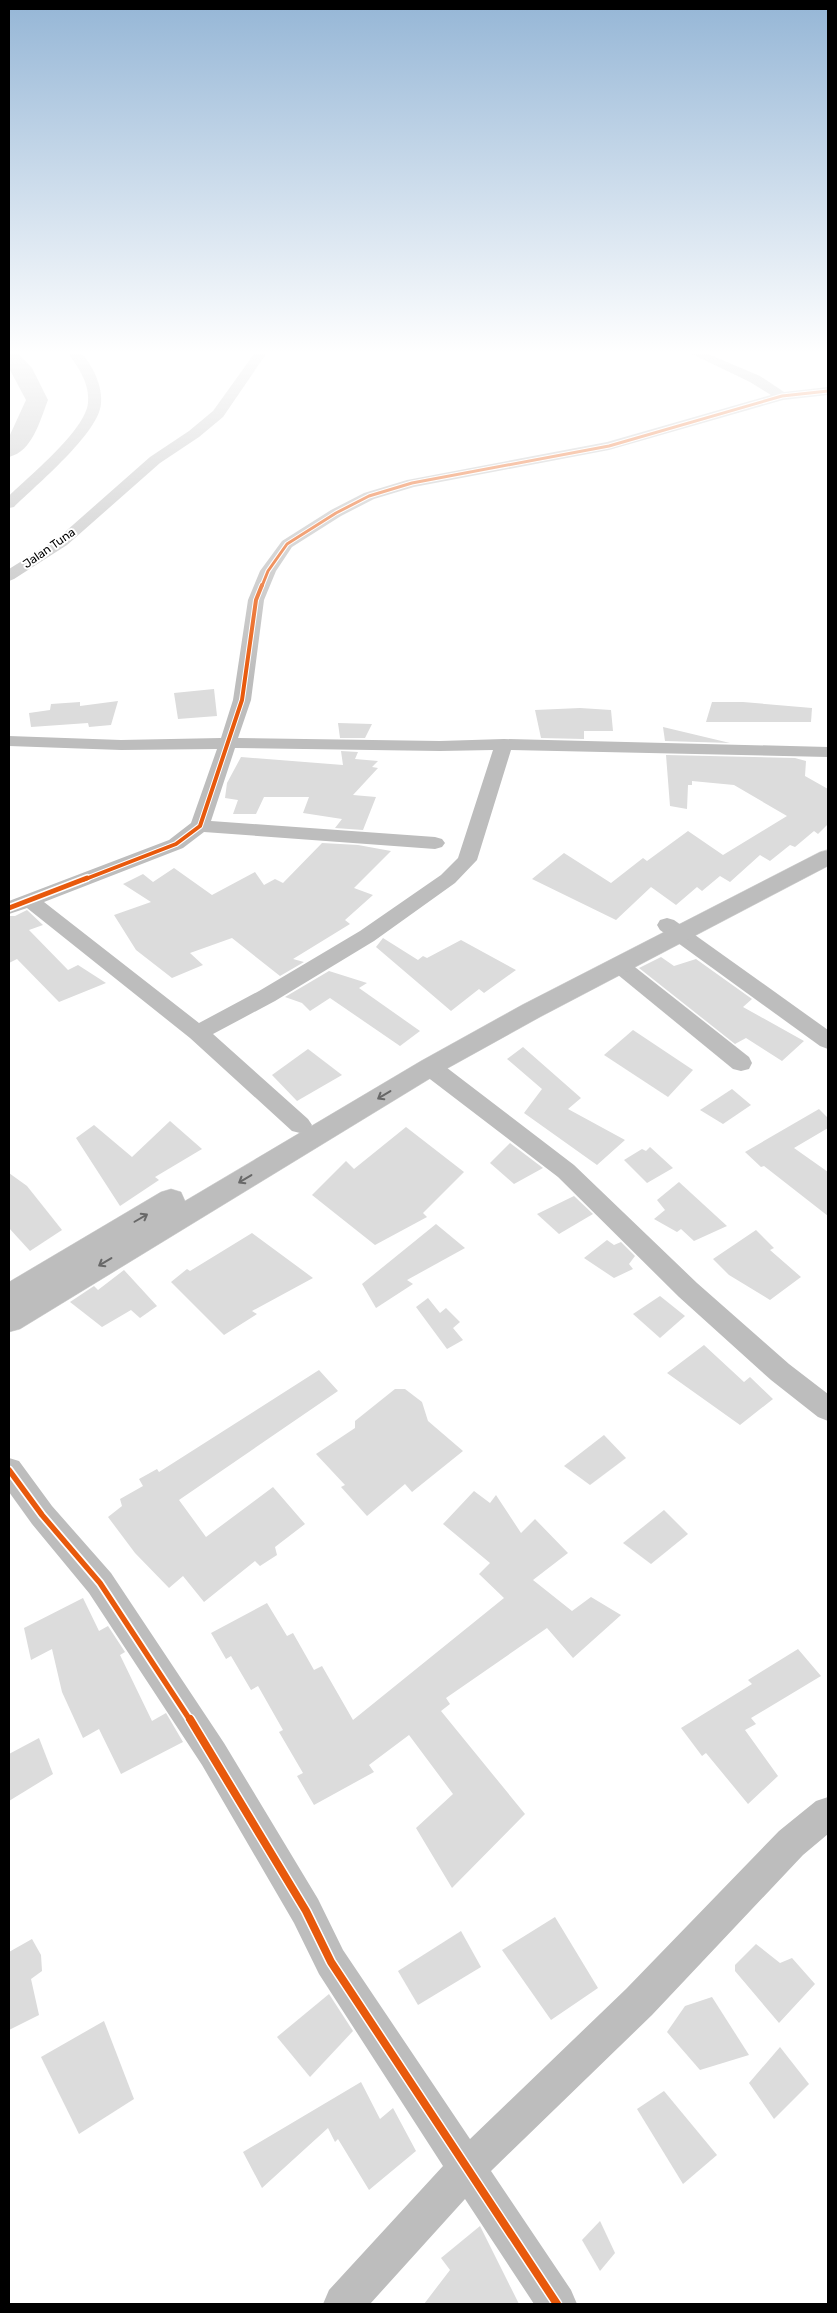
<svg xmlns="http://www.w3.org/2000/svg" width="837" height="2313" font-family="Rubik,sans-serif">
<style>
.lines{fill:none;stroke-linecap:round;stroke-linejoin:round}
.river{fill:#bababa;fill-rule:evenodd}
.building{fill:#dcdcdc}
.highway-casing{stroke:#dbdbdb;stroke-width:1}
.street{fill:#bdbdbd;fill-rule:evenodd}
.highway{fill:#bdbdbd;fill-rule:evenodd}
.cycleway-far4-casing{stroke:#fff;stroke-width:5}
.cycleway-far3-casing{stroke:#fff;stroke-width:6}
.cycleway-far2-casing{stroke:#fff;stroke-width:8}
.cycleway-far1-casing{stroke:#fff;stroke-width:9}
.cycleway-casing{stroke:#fff;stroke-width:11}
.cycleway-far4{stroke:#e8590c;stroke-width:3}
.cycleway-far3{stroke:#e8590c;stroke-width:4}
.cycleway-far2{stroke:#e8590c;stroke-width:5}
.cycleway-far1{stroke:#e8590c;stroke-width:5.5}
.cycleway{stroke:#e8590c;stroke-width:8}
.oneway{stroke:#686868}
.labels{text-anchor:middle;stroke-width:4;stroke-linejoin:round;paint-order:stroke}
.far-street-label{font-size:12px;fill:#000;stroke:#fff}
</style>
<rect width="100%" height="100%" fill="#fff"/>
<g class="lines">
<path class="river" d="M9,354h10l13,14 16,32c-8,20 -15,51 -39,57v-20l17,-37 -17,-32z"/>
</g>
<g class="building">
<polygon points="214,689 217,716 178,719 174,693"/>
<polygon points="118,701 111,725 89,727 88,723 31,727 29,713 50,710 51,704 80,702 80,706"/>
<polygon points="712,702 743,702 812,708 811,722 706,722"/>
<polygon points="580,708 611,710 613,731 584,731 584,739 541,738 535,710"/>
<polygon points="338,723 372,724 365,738 340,738"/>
<polygon points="663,727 730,743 665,741"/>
<polygon points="341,751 358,752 355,759 378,761 372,767 378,768 353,795 376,797 363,830 335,828 342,819 303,813 309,797 264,797 256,814 233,814 238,800 225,798 227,783 241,757 343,765"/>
<polygon points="666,755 795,758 806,761 805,776 828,789 828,824 818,834 814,831 795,847 790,845 770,861 760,855 730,882 720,876 702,891 697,887 676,905 651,887 616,920 532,879 564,853 611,883 643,858 647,861 688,831 723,855 787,816 734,785 692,781 692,785 688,785 687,809 670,806"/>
<polygon points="322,843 358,845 391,851 354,888 373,895 345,920 350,924 293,959 304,962 280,976 232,938 190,953 203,965 172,978 136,950 114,915 151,902 123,884 143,874 153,882 174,868 212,895 255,872 264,885 275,879 283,883"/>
<polygon points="27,910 43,925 29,930 68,970 78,965 106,983 59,1002 17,959 9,963 9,916 15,916"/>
<polygon points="383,938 418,960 423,956 427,958 461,940 516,970 484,993 479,989 451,1011 376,947"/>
<polygon points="661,957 674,966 696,959 752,999 743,1007 804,1041 782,1061 746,1038 735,1044 639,968"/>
<polygon points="329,971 367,983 359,988 420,1031 400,1046 330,998 310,1011 302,1003 285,997"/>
<polygon points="633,1030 693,1070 668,1097 604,1055"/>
<polygon points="523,1047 581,1098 568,1109 625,1140 597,1165 524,1113 542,1089 507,1059"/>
<polygon points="308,1049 342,1075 297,1101 272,1075"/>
<polygon points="732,1089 751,1105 723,1124 700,1110"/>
<polygon points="819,1109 828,1118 828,1128 794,1148 828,1172 828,1216 764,1166 761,1167 745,1152"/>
<polygon points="170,1121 202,1149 155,1177 159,1180 120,1206 76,1138 94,1125 132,1157"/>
<polygon points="406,1127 464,1172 423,1213 427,1217 375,1245 312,1195 346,1161 354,1169"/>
<polygon points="510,1143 543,1168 514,1184 490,1163"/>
<polygon points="650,1147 673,1168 647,1183 624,1160 642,1149 646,1151"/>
<polygon points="9,1173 27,1186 62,1230 30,1251 9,1228"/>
<polygon points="679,1182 727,1226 694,1241 681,1229 677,1232 654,1219 665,1210 657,1200"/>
<polygon points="574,1196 593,1214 559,1234 537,1214"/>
<polygon points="436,1224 465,1248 407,1280 413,1284 376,1308 362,1284"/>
<polygon points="756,1230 774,1248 770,1250 801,1277 770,1300 729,1275 713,1259"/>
<polygon points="252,1233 313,1278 252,1311 257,1314 224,1335 171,1282 187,1269 190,1271"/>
<polygon points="607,1240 614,1245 621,1242 635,1256 629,1264 633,1269 614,1278 584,1258"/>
<polygon points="124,1270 157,1306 140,1318 131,1310 102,1327 70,1302 94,1286 98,1290"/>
<polygon points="660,1296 685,1316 660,1338 633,1314"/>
<polygon points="428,1298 440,1313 446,1308 460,1322 453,1328 463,1340 447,1349 416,1307"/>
<polygon points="704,1345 744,1382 750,1377 773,1399 740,1425 667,1373"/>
<polygon points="319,1370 338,1391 179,1500 206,1537 273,1487 305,1524 275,1547 277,1555 260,1566 255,1561 204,1602 183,1576 169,1588 135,1553 108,1517 122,1506 120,1499 143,1486 139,1479 157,1469 159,1472"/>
<polygon points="395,1389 405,1389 422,1402 428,1421 463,1451 412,1492 405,1484 367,1516 341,1487 345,1485 316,1454 355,1428 355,1421"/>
<polygon points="604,1435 626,1458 590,1485 564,1466"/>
<polygon points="474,1491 490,1503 496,1495 521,1533 535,1519 568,1553 533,1580 572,1611 591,1597 621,1615 573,1658 547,1628 446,1698 450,1704 441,1711 525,1814 452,1888 416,1828 453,1794 409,1735 369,1765 374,1772 314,1805 297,1776 303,1773 279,1732 283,1730 258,1686 251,1690 231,1656 226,1659 211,1633 267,1603 287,1636 293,1633 314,1670 322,1666 353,1720 504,1598 479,1574 490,1563 443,1524"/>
<polygon points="664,1510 688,1534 651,1564 623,1543"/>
<polygon points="83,1598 99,1631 108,1626 125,1652 120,1655 152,1721 166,1713 183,1742 121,1774 99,1729 83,1738 62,1692 52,1649 31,1660 24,1628"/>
<polygon points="798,1649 821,1676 751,1718 756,1724 745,1730 778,1776 748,1804 706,1753 702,1756 681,1728 752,1684 748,1680"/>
<polygon points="39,1738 53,1774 9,1801 9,1754"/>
<polygon points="555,1917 598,1988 551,2020 502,1950"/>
<polygon points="461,1931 481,1967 418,2005 398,1971"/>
<polygon points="32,1939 41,1955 42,1971 31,1979 39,2015 9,2030 9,1952"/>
<polygon points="756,1944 780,1963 792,1958 815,1984 779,2023 735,1971 735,1965"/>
<polygon points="329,1994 353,2031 310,2077 277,2037"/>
<polygon points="712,1997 749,2055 700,2070 667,2032 685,2006"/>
<polygon points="104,2021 134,2099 79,2134 41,2057"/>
<polygon points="780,2047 809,2084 774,2119 749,2083"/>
<polygon points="361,2082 380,2119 393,2108 416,2151 369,2190 338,2139 335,2142 328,2128 262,2188 243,2152"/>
<polygon points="664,2091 717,2155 683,2184 637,2109"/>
<polygon points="600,2221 615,2253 600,2271 582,2240"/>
<polygon points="480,2226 519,2304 424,2304 450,2270 441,2258"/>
</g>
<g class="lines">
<g class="highway-casing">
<polygon id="highway" points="828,850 828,866 540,1017 439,1073 20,1329 9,1332 9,1282 161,1192 171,1189 181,1192 185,1201 421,1061 522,1005 820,852"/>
</g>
<g class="street">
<path d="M69,354h13c11,12 21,33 19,50 -3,30 -65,81 -87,103l-5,1v-12c20,-20 76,-65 79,-93 2,-19 -9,-34 -19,-49z"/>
<polygon points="254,354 266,354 223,417 199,437 160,463 67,545 14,579 9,581 9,569 57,539 150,457 189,431 213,411"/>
<path d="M692,354h16l52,22 24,16 44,-5v8l-45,5 -174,50 -195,37 -40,12 -33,17 -49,31 -16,24 -12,29 -13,100 -13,38 202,3 64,-2 324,8v10l-317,-7 -34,110 -22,23 -81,58 -99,60 -62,33 95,85 4,6 -4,6 -8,2 -8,-2 -102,-93 -163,-130 -18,6v-13l160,-61 22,-17 26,-74 -96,1 -112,-4v-10l112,4 100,-2 12,-38 15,-100 12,-29 22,-30 49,-31 33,-17 43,-13 200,-38 164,-47 -21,-13zM235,748l205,3 53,-1 -35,108 -17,17 -81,56 -101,60 -60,32 -155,-121 139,-54 21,-16 231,17 7,-2 3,-4 -3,-4 -7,-2 -224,-16z"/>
<polygon points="667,918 674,920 828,1030 828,1049 820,1046 660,930 657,925 660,920"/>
<polygon points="619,958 626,960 749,1057 752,1063 749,1069 741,1071 733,1069 612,970 608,965 612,960"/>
<polygon points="430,1059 438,1061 574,1165 697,1283 789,1364 828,1394 828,1421 818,1417 771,1380 679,1297 558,1177 422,1073 419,1067 422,1061"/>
<polygon points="9,1458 19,1461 52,1506 111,1573 224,1743 318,1899 343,1950 470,2139 626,1989 779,1831 816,1801 828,1797 828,1834 803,1855 652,2015 491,2171 571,2290 577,2304 534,2304 465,2199 370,2304 323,2304 329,2290 443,2166 319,1974 294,1923 202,1765 89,1593 32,1524 9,1492"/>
</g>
<use href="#highway" class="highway"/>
<g class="cycleway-far4-casing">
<polyline id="cycleway-far4" points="262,586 268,571 287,544 336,513 369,496 412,483 609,446 782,396 828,391"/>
</g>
<g class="cycleway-far3-casing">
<polyline id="cycleway-far3" points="83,880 176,844 200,826 242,700 256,600 262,585"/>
</g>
<g class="cycleway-far2-casing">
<polyline id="cycleway-far2" points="9,908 87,878"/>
</g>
<g class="cycleway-far1-casing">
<polyline id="cycleway-far1" points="9,1470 42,1515 100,1583 190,1720"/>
</g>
<g class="cycleway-casing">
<polyline id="cycleway" points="190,1719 306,1911 331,1962 557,2304"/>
</g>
<use href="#cycleway-far4" class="cycleway-far4"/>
<use href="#cycleway-far3" class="cycleway-far3"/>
<use href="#cycleway-far2" class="cycleway-far2"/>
<use href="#cycleway-far1" class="cycleway-far1"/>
<use href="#cycleway" class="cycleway"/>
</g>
<defs><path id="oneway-shaft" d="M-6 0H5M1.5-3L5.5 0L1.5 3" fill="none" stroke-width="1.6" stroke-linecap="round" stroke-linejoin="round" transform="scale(1.25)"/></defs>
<g class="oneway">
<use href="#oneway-shaft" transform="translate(384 1095) rotate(149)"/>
<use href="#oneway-shaft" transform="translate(245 1179) rotate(149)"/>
<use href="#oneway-shaft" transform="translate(141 1218) rotate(-30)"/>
<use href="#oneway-shaft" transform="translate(105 1262) rotate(149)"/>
</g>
<linearGradient id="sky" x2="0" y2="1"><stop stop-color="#95b6d6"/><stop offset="0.52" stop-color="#fff"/><stop offset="1" stop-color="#fff" stop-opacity="0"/></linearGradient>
<rect width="837" height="678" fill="url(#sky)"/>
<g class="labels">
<g class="far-street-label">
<text transform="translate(49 548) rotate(-35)" y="4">Jalan Tuna</text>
</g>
</g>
<rect width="837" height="2313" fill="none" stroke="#000000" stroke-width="20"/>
</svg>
